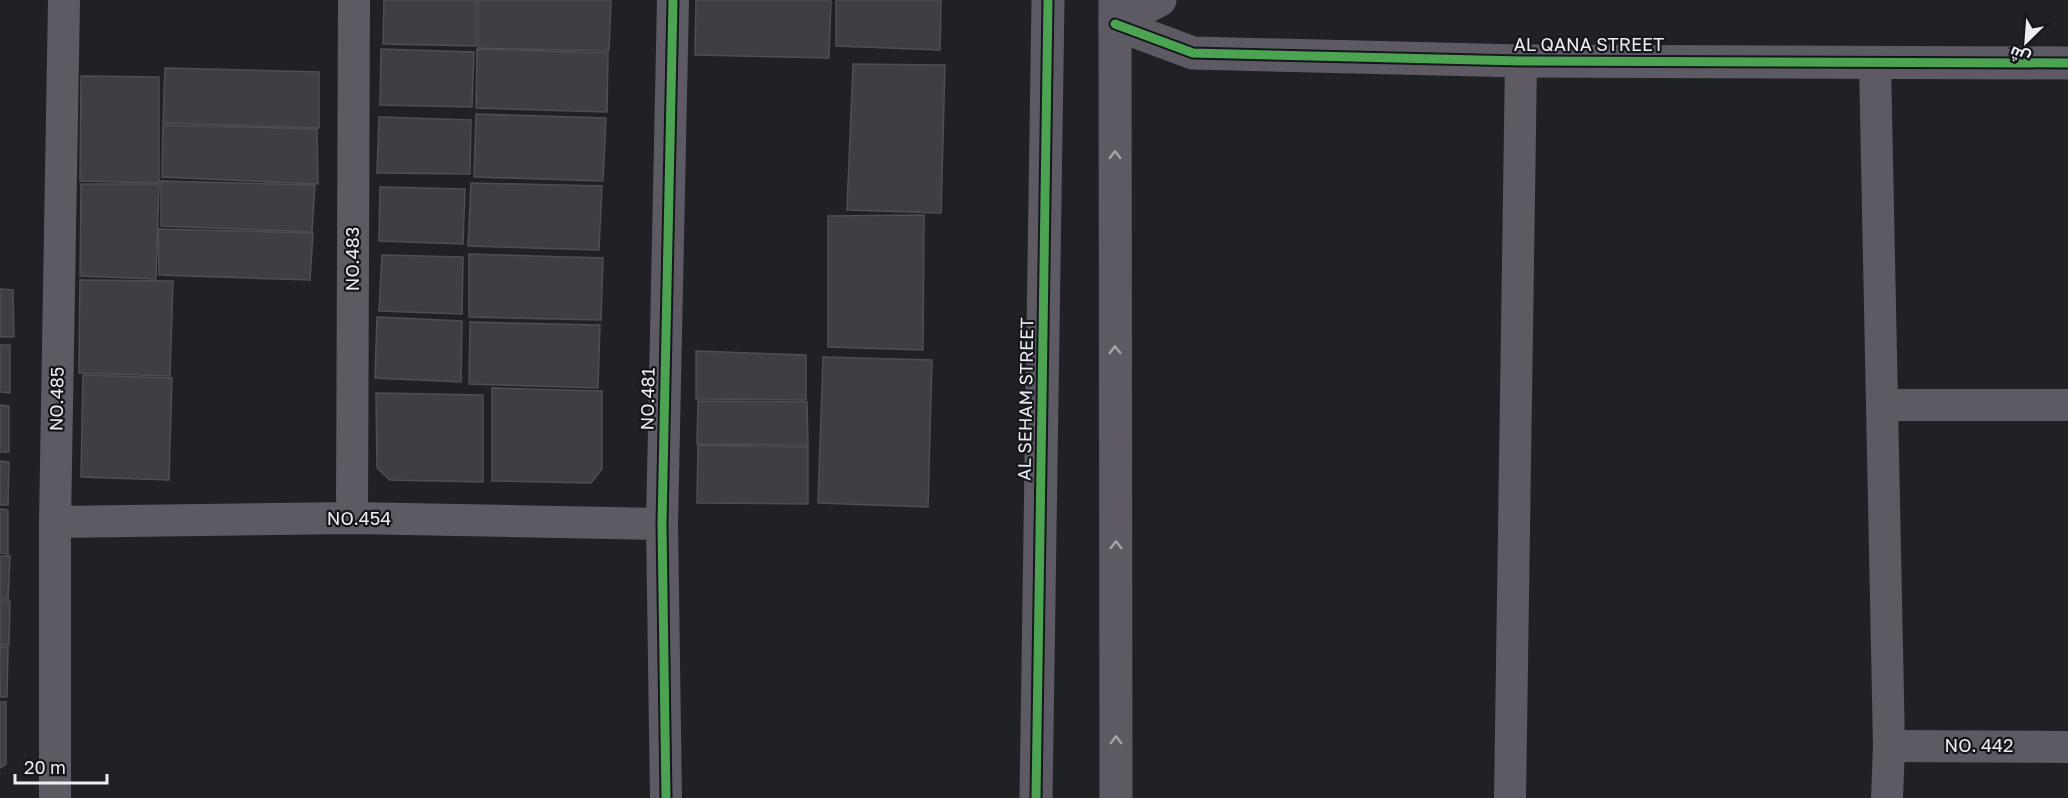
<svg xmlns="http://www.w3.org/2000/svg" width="2068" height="798" font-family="'Golos Text',Cairo,sans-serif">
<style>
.building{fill:#3d3f42;stroke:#4d4f52;stroke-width:1.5}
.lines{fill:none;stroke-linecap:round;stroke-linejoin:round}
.minor{stroke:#5e5a63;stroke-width:32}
.tertiary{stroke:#5e5a63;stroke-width:33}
.cycleway-casing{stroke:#15171d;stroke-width:13}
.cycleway{stroke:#4ca352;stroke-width:9}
.oneway{stroke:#a5a4aa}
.labels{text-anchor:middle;stroke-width:4.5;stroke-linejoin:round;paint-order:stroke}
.street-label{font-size:18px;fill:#eceef2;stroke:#15171d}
</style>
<rect width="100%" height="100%" fill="#202125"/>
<g class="building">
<polygon points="384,0 476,0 476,46 383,44"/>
<polygon points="478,0 611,0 609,51 478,48"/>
<polygon points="696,0 831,0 829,58 695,55"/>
<polygon points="836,0 941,0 940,50 836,46"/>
<polygon points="381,49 474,52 472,107 380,105"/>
<polygon points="477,49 608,53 607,112 476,108"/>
<polygon points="853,64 945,65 941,213 847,210"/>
<polygon points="165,68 319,72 319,128 163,123"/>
<polygon points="81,76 159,77 159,183 80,181"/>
<polygon points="476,114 606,118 603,181 474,177"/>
<polygon points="379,117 471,120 470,174 377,173"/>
<polygon points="163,125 317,129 318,184 162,177"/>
<polygon points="161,181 315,185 312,232 161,226"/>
<polygon points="471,183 602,186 599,250 468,246"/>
<polygon points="81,184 159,184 156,279 80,276"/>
<polygon points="380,187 465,189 463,244 379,241"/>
<polygon points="924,215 923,350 828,347 828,216"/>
<polygon points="158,229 313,233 310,280 159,275"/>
<polygon points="469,254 603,258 601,320 469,317"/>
<polygon points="382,255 463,257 462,314 379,311"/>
<polygon points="80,280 173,281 170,376 79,373"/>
<polygon points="0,289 13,290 14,337 0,337"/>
<polygon points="377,317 462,321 461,382 375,378"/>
<polygon points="470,322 600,325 598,388 469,384"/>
<polygon points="0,345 10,345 10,393 0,392"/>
<polygon points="696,351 806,355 806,400 696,399"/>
<polygon points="823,357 932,360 928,507 818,503"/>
<polygon points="83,375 172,378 169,480 81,477"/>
<polygon points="492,388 602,391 602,469 591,483 492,481"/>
<polygon points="376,393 483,395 483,482 390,480 377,468"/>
<polygon points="698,401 807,402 808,445 697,444"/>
<polygon points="0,405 9,406 9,452 0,452"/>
<polygon points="698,445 808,447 808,504 697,503"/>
<polygon points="0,461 9,462 8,505 0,505"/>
<polygon points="0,509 8,510 8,554 0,553"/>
<polygon points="0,556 10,556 8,599 0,599"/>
<polygon points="0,601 10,601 9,645 0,645"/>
<polygon points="0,647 8,647 7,697 0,697"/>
<polygon points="0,702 6,702 6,764 0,768"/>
</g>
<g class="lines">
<g class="minor">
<polyline points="1875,63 1889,746 1887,798"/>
<polyline points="1882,405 2068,405"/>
<polyline points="352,518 354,0"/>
<polyline points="55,522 352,518 662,524"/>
<polyline points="1889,746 2068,747"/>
<polyline points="55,798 55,522 64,0"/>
<polyline points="666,798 662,524 673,0"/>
<polyline points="1510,798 1521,61"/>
</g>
<g class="tertiary">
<polyline points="1115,0 1116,798"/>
<polyline points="1115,24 1193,53 1521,61 2068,63"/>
<polyline points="1115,24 1160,0"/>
<polyline points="1036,798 1048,0"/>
</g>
<g class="cycleway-casing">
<g id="cycleway">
<polyline points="1115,24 1193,53 1521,61 2068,63"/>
<polyline points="666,798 662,524 673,0"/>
<polyline points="1036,798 1048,0"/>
</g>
</g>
<use href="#cycleway" class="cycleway"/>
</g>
<defs><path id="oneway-chevron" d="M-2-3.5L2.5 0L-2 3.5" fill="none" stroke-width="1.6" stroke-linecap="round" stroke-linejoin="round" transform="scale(1.5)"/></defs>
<g class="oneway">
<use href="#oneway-chevron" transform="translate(1115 155) rotate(-90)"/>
<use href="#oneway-chevron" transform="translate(1115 350) rotate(-90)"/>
<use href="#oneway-chevron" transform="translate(1116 545) rotate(-90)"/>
<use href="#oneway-chevron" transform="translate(1116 740) rotate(-90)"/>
</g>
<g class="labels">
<g class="street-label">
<text x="1589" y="51">AL QANA STREET</text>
<text transform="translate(353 259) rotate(-90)" y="6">NO.483</text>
<text transform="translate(57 399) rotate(-89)" y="6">NO.485</text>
<text transform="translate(648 399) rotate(-89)" y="6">NO.481</text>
<text transform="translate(1026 399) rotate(-89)" y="6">AL SEHAM STREET</text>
<text x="359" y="525">NO.454</text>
<text x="1979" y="752">NO. 442</text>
</g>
</g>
<g transform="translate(2026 42) rotate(205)" stroke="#15171d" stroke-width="4.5" paint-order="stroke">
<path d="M0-4.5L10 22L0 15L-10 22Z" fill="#eceef2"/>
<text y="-9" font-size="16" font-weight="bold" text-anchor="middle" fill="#eceef2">ش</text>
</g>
<path d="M15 774v9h92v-9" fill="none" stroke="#eceef2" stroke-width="3"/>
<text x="24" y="774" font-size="18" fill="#eceef2" stroke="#15171d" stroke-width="4.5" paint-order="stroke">20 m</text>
</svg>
